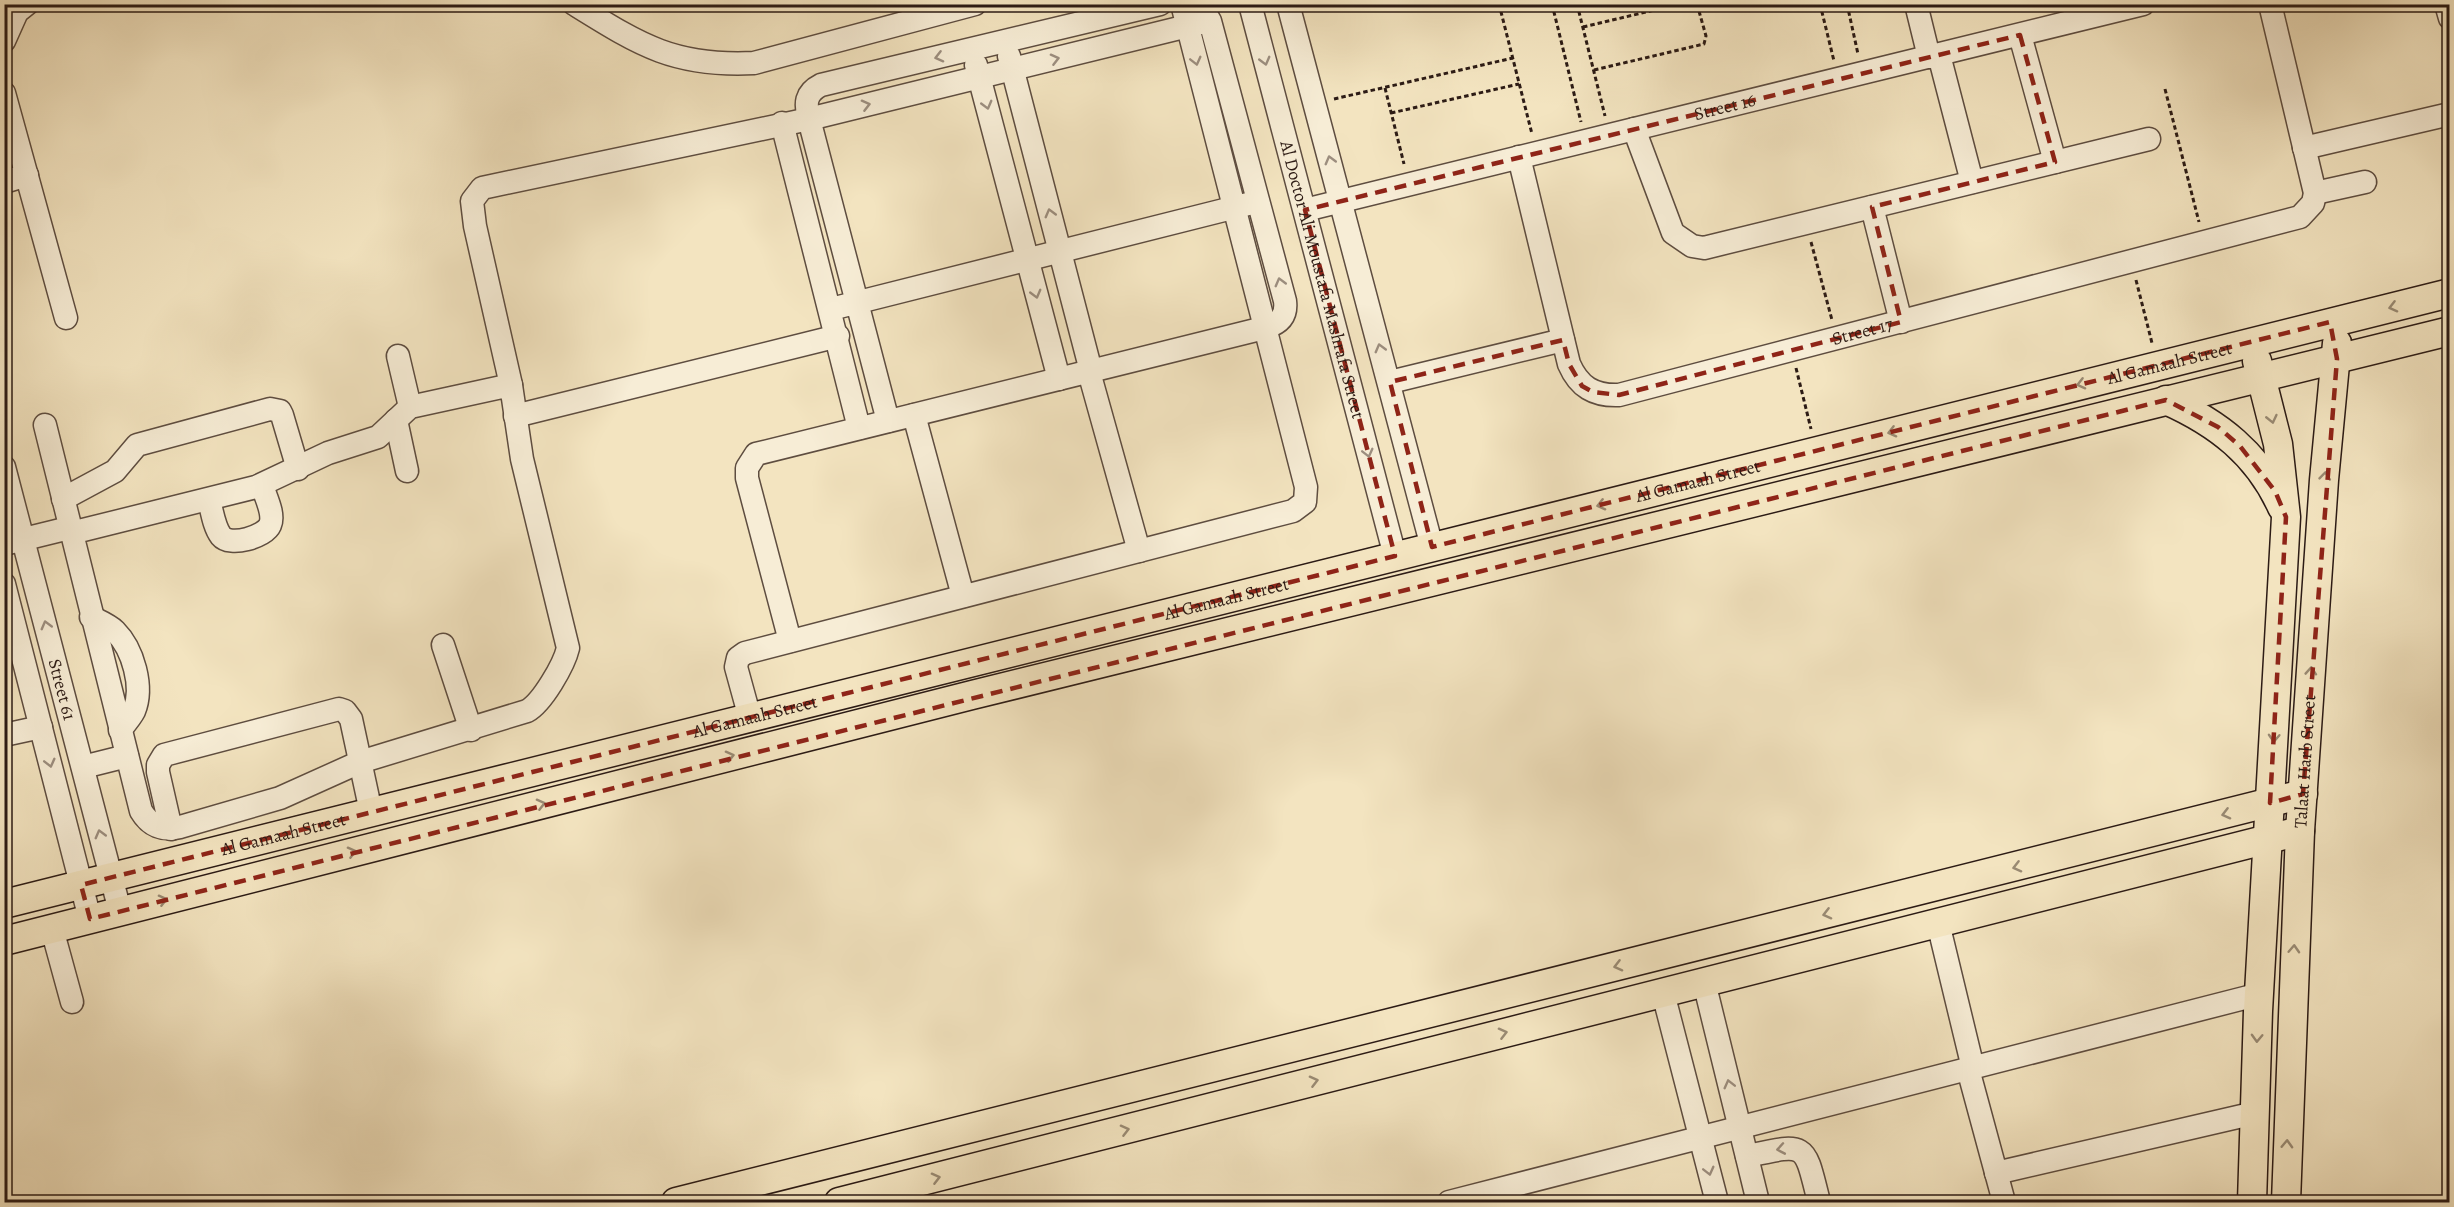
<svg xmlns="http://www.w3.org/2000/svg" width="2454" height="1207" font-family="Alegreya,serif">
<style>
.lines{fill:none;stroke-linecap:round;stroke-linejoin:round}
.minor-casing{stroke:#5e4d40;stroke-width:25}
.major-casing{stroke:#2c1b15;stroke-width:31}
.path{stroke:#2c1b15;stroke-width:3;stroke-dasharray:4.5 3;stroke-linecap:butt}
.minor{stroke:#f7edd6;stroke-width:22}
.major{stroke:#f3e4c0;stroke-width:28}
.oneway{stroke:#9c8e7f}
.oneway2{stroke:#998a73}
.marked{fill:none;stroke:#8f2418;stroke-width:4.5;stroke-dasharray:12 8;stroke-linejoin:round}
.labels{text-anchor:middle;stroke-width:4.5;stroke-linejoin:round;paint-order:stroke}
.street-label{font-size:18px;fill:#2c1b15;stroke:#f7edd6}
</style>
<rect width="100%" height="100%" fill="#f3e4c0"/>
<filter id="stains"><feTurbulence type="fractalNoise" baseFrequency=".00333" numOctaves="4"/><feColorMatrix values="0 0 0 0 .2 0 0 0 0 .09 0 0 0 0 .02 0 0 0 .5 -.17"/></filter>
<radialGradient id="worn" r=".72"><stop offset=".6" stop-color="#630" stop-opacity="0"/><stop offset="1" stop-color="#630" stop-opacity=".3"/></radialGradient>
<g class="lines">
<g class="minor-casing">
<g id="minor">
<path d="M574,4c66,41 100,63 180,59l221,-59"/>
<path id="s1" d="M1250,4l145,552"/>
<polyline points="1288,4 1432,547"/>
<polyline points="1916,4 1929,57"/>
<polyline points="2446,4 2450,18"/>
<polyline points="2020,35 2055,162"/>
<polyline points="4,41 17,12 27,4"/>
<polyline points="1939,55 1972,182"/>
<polyline points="1009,56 1091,371"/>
<polyline points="976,65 1059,379"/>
<polyline points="4,93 66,318"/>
<polyline points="782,123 859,428"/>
<polyline points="1634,129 1673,233 1692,246 1704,248 2149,139"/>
<polyline points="2304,148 2450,114"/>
<path id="s2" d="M1519,157l50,207c10,23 25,32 50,31l681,-178 13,-14 2,-10 -45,-189"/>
<polyline points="4,182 27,175"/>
<polyline points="2315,193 2365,182"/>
<polyline points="1872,207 1901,322"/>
<path id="s3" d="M1305,210l838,-206"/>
<polyline points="831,309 1248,204"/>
<polyline points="398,356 410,407"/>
<polyline points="1089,372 1139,551"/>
<polyline points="1390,382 1563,340"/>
<polyline points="511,385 475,226 472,201 482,188 809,119 1200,23"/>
<polyline points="914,415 963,596"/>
<polyline points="515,416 838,336"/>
<polyline points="396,420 407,471"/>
<path d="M888,421l-79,-302c-4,-15 -4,-26 12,-34l339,-81"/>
<path d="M45,425l96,386c9,15 22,20 39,16l100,-29 80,-36 167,-51c15,-8 37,-46 41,-63l-46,-189 -11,-74 -101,22 -32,30 -50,16 -72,34 -185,46"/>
<path id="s4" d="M4,467l116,444"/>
<polyline points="63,499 115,471 137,445 270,409 280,411 282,415 298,469"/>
<path d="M209,500c3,11 5,27 12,36 9,11 44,1 49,-11 5,-11 -5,-29 -8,-40"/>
<polyline points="4,544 69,528"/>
<polyline points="4,584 90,919"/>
<path d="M91,617c8,4 18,8 24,14 18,18 29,56 19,80 -3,6 -9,13 -14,19"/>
<path d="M790,641l-43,-163v-10l9,-14 508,-126c15,-4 23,-11 21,-27l-75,-280 -10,-17"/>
<polyline points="443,645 471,730"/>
<polyline points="750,718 736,667 738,658 745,653 1293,511 1305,502 1306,487 1182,4"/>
<polyline points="4,735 41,727"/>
<polyline points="83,767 127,756"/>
<polyline points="171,829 158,772 158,765 164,755 339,709 345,711 351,719 371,812"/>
<polyline points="1938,923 1973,1068"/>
<polyline points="52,929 72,1002"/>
<polyline points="1704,982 1758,1202"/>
<polyline points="1663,993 1717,1202"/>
<polyline points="1968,1069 2004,1202"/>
<path d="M1747,1156c61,-13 57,-14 72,46"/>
<polyline points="1996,1173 2255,1113"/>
<polyline points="1449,1202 2260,994"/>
</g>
</g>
<g class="major-casing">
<g id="major">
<path d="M2166,400c52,23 92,54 116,107"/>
<path id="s5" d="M4,904l2446,-611"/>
<polyline points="4,941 972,695 2450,331"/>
<polyline points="676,1202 2303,794"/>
<polyline points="839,1202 2300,831"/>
<polyline points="2252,1202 2258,1011 2286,517 2278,444 2257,361"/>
<path id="s6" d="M2286,1202l14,-371 24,-351 13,-137"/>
</g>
</g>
<g class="path">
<polyline points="1499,4 1532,134"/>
<polyline points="1552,4 1581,122"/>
<polyline points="1577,4 1605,116"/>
<polyline points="1820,4 1834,61"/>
<polyline points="1847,4 1858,54"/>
<polyline points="1583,27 1680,4"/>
<polyline points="1594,70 1704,44 1706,36 1697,4"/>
<polyline points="1385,88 1404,164"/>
<polyline points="2165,89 2199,222"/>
<polyline points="1334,99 1513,58"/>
<polyline points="1391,113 1519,84"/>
<polyline points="1811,242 1832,320"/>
<polyline points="2136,280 2152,343"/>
<polyline points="1796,368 1811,429"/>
</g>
<use href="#minor" class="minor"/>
<use href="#major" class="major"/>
</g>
<defs><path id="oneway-chevron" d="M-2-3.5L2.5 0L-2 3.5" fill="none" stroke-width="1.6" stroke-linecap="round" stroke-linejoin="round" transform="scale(1.5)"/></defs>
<g class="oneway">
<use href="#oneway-chevron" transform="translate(939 57) rotate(166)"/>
<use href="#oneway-chevron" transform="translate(1055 59) rotate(-14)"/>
<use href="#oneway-chevron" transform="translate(1196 61) rotate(76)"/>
<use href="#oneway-chevron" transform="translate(1265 61) rotate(75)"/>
<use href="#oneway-chevron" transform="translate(866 105) rotate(-14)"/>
<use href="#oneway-chevron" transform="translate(987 105) rotate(75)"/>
<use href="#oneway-chevron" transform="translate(1330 160) rotate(-105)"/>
<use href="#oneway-chevron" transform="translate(1050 213) rotate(-105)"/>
<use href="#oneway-chevron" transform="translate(1280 282) rotate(-105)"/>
<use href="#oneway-chevron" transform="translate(1036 294) rotate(75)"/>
<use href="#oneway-chevron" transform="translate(1380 348) rotate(-105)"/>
<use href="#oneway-chevron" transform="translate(1368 453) rotate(76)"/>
<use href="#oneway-chevron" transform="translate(46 625) rotate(-105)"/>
<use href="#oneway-chevron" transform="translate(50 763) rotate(76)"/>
<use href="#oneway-chevron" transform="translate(100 834) rotate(-105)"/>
<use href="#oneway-chevron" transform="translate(1729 1084) rotate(-104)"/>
<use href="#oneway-chevron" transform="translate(1781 1149) rotate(170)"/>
<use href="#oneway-chevron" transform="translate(1709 1171) rotate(76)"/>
</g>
<g class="oneway2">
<use href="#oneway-chevron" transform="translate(2393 307) rotate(166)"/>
<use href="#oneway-chevron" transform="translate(2081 384) rotate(166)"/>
<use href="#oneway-chevron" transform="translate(2272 419) rotate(77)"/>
<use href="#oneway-chevron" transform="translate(1892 432) rotate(166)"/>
<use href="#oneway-chevron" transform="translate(2325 476) rotate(-84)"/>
<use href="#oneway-chevron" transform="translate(1601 505) rotate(166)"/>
<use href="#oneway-chevron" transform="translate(2311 671) rotate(-86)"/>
<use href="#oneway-chevron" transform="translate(2274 738) rotate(93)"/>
<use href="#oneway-chevron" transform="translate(730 756) rotate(-14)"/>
<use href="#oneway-chevron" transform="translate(541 804) rotate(-14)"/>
<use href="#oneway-chevron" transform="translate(2226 814) rotate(166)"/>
<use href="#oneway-chevron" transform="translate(352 852) rotate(-14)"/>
<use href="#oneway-chevron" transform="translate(2017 867) rotate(166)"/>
<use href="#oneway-chevron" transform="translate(163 900) rotate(-14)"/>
<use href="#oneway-chevron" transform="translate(1827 914) rotate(166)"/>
<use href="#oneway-chevron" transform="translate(2294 949) rotate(-87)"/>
<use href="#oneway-chevron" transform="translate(1618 966) rotate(166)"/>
<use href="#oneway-chevron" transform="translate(1503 1033) rotate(-14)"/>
<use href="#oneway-chevron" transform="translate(2257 1038) rotate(92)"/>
<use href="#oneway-chevron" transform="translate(1314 1081) rotate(-14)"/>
<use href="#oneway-chevron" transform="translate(1125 1130) rotate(-14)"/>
<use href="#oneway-chevron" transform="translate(2287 1144) rotate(-88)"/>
<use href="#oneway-chevron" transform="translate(936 1178) rotate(-14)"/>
</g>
<path class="marked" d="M2020,35l35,127 -183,45 29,115 -282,73 -26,-3 -11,-6 -13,-22 -6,-24 -173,42 42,165 898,-225 7,37 -34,435 -33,9 16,-286 -11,-26 -35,-45 -22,-19 -52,-27 -2076,519 -9,-34 1314,-329 -90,-346z"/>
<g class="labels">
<g class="street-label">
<text dy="6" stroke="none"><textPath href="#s3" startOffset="432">Street 16</textPath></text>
<text dy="6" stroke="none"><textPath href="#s1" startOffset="285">Al Doctor Ali Moustafa Mashrafa Street</textPath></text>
<text dy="6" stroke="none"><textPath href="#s2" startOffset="528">Street 17</textPath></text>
<text dy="6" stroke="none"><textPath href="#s5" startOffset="2232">Al Gamaah Street</textPath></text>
<text dy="6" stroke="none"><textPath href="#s5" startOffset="1746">Al Gamaah Street</textPath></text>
<text dy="6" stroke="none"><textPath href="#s5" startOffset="1260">Al Gamaah Street</textPath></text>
<text dy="6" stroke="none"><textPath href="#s4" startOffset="230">Street 61</textPath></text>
<text dy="6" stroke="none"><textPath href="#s5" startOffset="774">Al Gamaah Street</textPath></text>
<text dy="6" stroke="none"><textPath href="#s6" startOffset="441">Talaat Harb Street</textPath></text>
<text dy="6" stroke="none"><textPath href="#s5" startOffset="288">Al Gamaah Street</textPath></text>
</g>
</g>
<rect width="2454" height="1207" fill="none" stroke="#f3e4c0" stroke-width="24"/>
<rect x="6" y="6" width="2442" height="1195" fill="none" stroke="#2c1b15" stroke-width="3"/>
<rect x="12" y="12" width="2430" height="1183" fill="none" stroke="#2c1b15" stroke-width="1.5"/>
<rect width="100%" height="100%" filter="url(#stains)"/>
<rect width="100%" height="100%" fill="url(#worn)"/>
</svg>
